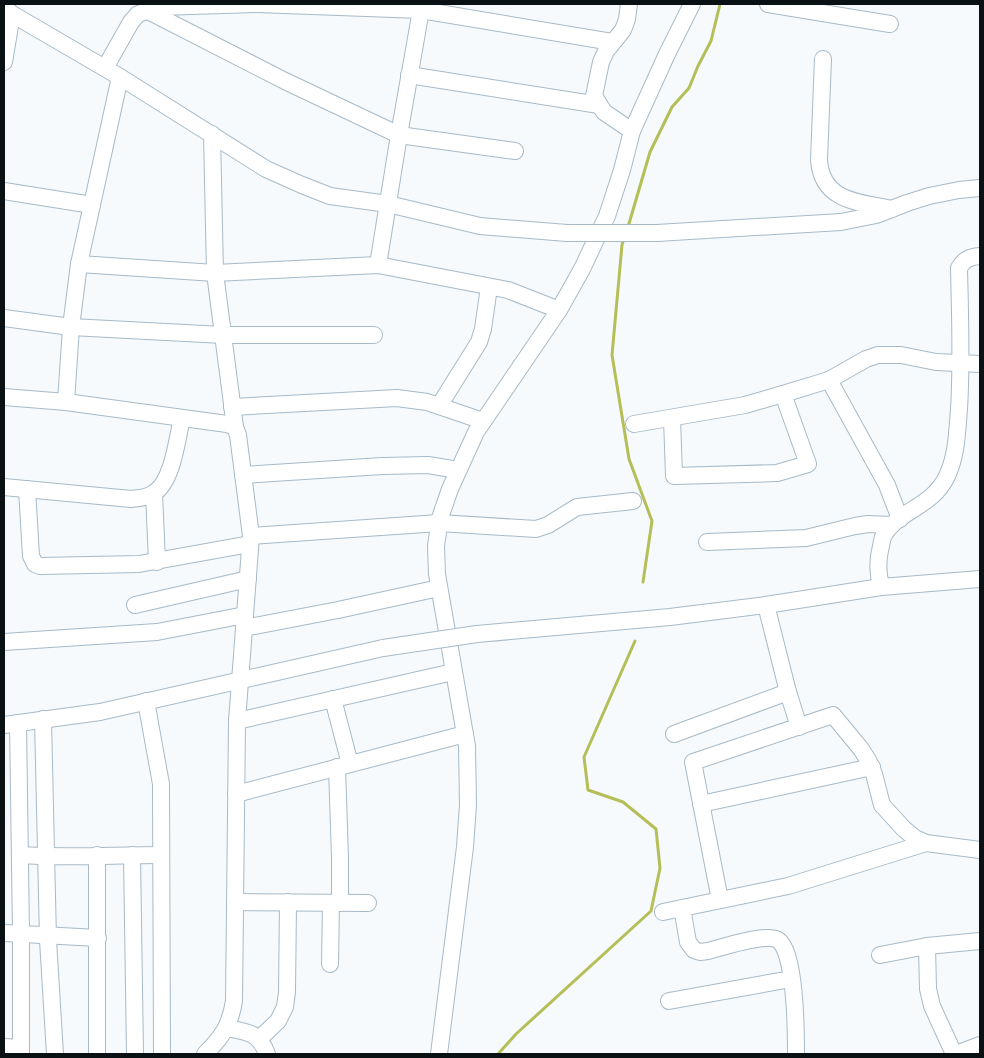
<svg xmlns="http://www.w3.org/2000/svg" width="984" height="1058" font-family="Merriweather,serif">
<style>
.lines{fill:none;stroke-linecap:round;stroke-linejoin:round}
.stream{stroke:#b5be57;stroke-width:3}
.minor-casing{stroke:#a7bac8;stroke-width:18}
.minor{stroke:#fff;stroke-width:16}
.minor-bridge-casing{stroke:#a7bac8;stroke-width:18;stroke-linecap:butt}
.minor-bridge{stroke:#fff;stroke-width:16}
</style>
<rect width="100%" height="100%" fill="#f6fafd"/>
<g class="lines">
<g class="stream">
<polyline points="628,227 650,152 672,107 689,88 698,66 711,41 720,4"/>
<polyline points="624,238 622,245 612,355 629,459 652,521 643,582"/>
<polyline points="498,1054 516,1034 651,911 660,868 656,829 623,802 588,790 584,757 635,641"/>
</g>
<g class="minor-casing">
<g id="minor">
<polyline points="629,4 627,19 623,30 606,51 601,62 594,96 604,112 632,131"/>
<polyline points="768,4 890,24"/>
<polyline points="4,7 12,14 120,77 266,169 302,185 330,196 388,204 480,226 567,233"/>
<polyline points="146,10 285,81 399,135 515,151"/>
<polyline points="4,16 12,14 4,62"/>
<path d="M823,59l-4,101c3,42 40,42 73,49"/>
<polyline points="105,68 131,22 138,14 160,7 257,4 421,10 612,42"/>
<polyline points="409,75 599,105"/>
<polyline points="212,134 215,273 235,427"/>
<polyline points="4,191 92,205"/>
<polyline points="657,233 841,222 876,215 907,203 929,196 959,190 980,188"/>
<polyline points="79,264 215,273 378,265 508,290 559,310"/>
<polyline points="378,265 399,135 421,10"/>
<polyline points="4,318 71,327 223,335 374,335"/>
<polyline points="829,380 887,485 900,519"/>
<path d="M4,397l62,5 161,22 8,3 3,8 13,101 -14,185 -3,280c-4,25 -12,36 -29,53"/>
<polyline points="66,402 71,327 79,264 120,77"/>
<polyline points="439,406 479,342 483,329 489,287"/>
<polyline points="232,407 397,398 427,402 483,421"/>
<polyline points="672,418 674,476 777,473 808,464 783,394"/>
<polyline points="634,424 745,405 783,394 829,380 866,359 878,355 901,355 936,362 980,364"/>
<polyline points="243,475 382,466 428,465 458,470"/>
<path d="M4,487l127,12c8,-1 16,-1 23,-6 19,-12 23,-54 28,-75"/>
<polyline points="27,489 31,556 35,564 40,566 139,564 250,544"/>
<polyline points="154,493 157,562"/>
<polyline points="251,536 439,523 536,529 548,525 577,507 633,501"/>
<polyline points="707,542 806,538 855,526 868,524 892,525"/>
<path d="M881,587c-3,-15 -4,-26 0,-41 1,-4 1,-8 3,-11 13,-24 49,-28 63,-59 10,-21 10,-44 12,-67 3,-47 1,-94 0,-141 5,-9 11,-11 21,-12"/>
<polyline points="135,605 248,579"/>
<polyline points="766,605 788,692 799,727"/>
<polyline points="244,628 338,610 439,588"/>
<polyline points="477,634 670,617 766,605 881,587 980,579"/>
<polyline points="4,642 157,632 245,615"/>
<polyline points="333,699 350,764"/>
<polyline points="146,701 161,784 162,1054"/>
<polyline points="43,719 48,940 55,1054"/>
<polyline points="237,721 453,672"/>
<polyline points="18,723 21,934 21,1054"/>
<polyline points="4,725 100,712 383,648"/>
<polyline points="674,734 788,692"/>
<polyline points="337,767 340,858 340,903"/>
<polyline points="236,794 465,734"/>
<polyline points="701,804 872,767"/>
<path d="M20,855c47,3 94,0 141,0"/>
<polyline points="132,855 135,1054"/>
<polyline points="720,900 693,762 833,715 861,749 868,760 874,774 882,805 904,829 915,838 926,843 980,850"/>
<polyline points="235,902 368,903"/>
<path d="M682,908l6,34 6,8 6,2 8,-1c15,-4 55,-17 68,-12 20,7 20,95 20,115"/>
<polyline points="663,912 788,886 926,843"/>
<polyline points="4,933 98,938"/>
<polyline points="927,946 928,989 932,1006 954,1054"/>
<polyline points="880,955 927,946 980,941"/>
<polyline points="330,964 331,903"/>
<polyline points="669,1001 791,979"/>
<path d="M227,1028c20,4 32,4 40,26"/>
<polyline points="259,1039 278,1021 285,1007 287,992 288,902"/>
<polyline points="4,1047 20,1048"/>
<polyline points="97,1054 97,855"/>
<polyline points="439,1054 465,847 468,805 467,746 437,574 436,546 440,518 450,489 476,432 559,310 582,269 607,216 622,170 632,131 667,54 692,4"/>
<polyline points="956,1054 980,1045"/>
</g>
</g>
<use href="#minor" class="minor"/>
<g class="minor-bridge-casing">
<g id="minor-bridge">
<polyline points="567,233 657,233"/>
<polyline points="383,648 477,634"/>
</g>
</g>
<use href="#minor-bridge" class="minor-bridge"/>
</g>
<rect width="984" height="1058" fill="none" stroke="#0a1115" stroke-width="10"/>
</svg>
